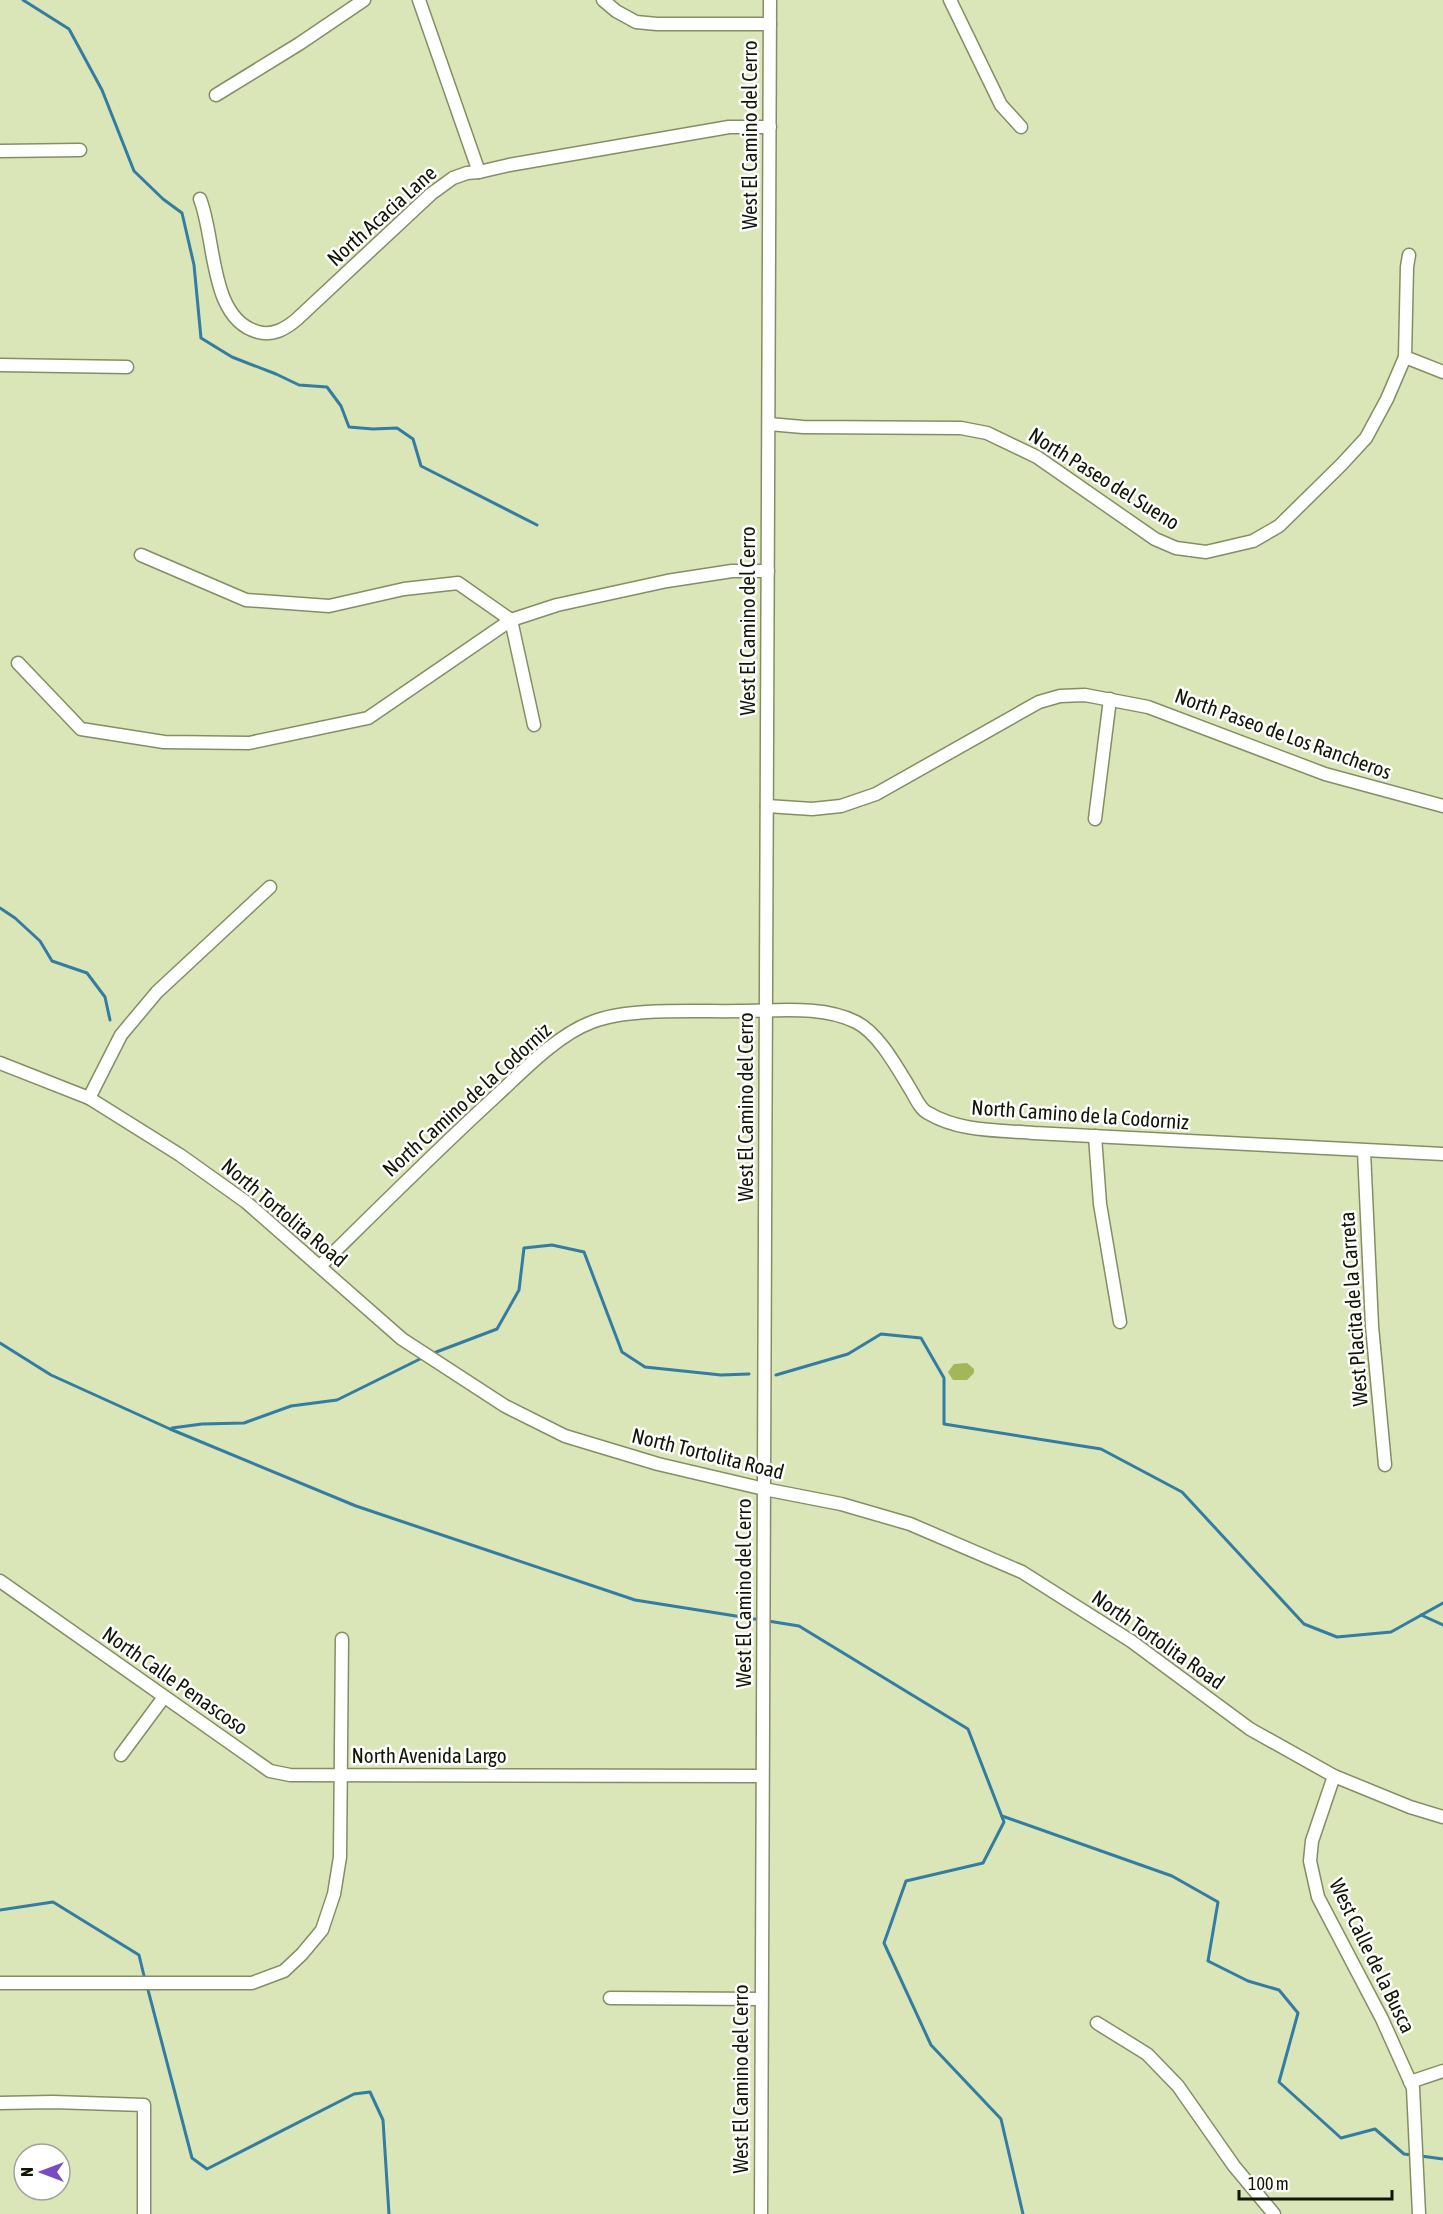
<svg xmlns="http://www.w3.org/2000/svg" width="1443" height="2214" font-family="'Asap Condensed',sans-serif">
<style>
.green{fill:#a4b65a}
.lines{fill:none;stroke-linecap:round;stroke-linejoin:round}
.stream{stroke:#337ca2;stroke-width:3}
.minor-casing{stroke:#848e64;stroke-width:15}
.minor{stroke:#fff;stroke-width:12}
.labels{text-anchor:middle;stroke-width:5;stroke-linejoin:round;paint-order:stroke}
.street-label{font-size:21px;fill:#131606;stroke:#fff}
</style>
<rect width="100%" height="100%" fill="#dae5b8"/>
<polygon class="green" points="967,1363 974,1369 974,1373 967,1380 953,1380 948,1372 954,1364"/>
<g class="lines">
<g class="stream">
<polyline points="23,0 69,29 102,90 134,171 163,199 182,213 194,265 201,338 232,357 276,374 299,385 327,387 341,406 349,427 373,429 397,428 413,439 421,466 537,525"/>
<polyline points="0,908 15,918 40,941 52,961 87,973 105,997 110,1020"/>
<polyline points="0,1343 51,1375 170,1429 356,1506 635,1600 761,1620"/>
<polyline points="431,1354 497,1329 519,1290 524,1248 552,1245 584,1252 622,1352 645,1367 721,1375 749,1374"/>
<polyline points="776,1375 848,1354 881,1334 921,1338 944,1378 944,1424 1101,1449 1182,1492 1304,1624 1337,1637 1391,1632 1443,1603"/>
<polyline points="172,1428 202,1424 244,1423 291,1406 337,1400 422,1358"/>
<polyline points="1421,1615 1443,1625"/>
<polyline points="768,1621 799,1626 968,1729 1004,1822 983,1863 906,1881 884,1943 931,2045 1001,2119 1023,2214"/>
<polyline points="1002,1816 1172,1876 1218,1902 1208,1961 1248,1981 1279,1990 1298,2013 1279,2082 1341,2138 1375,2129 1404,2154 1412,2155"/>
<polyline points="0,1910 53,1902 139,1955 145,1980"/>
<polyline points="147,1986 192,2158 207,2169 354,2094 370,2092 383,2120 389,2214"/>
<polyline points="1421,2156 1443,2159"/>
</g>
<g class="minor-casing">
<g id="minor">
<polyline points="419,0 479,172"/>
<polyline points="603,0 616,11 636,22 657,24 770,24"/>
<polyline points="950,0 1001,105 1021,127"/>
<polyline points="216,95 299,44 364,0"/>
<polyline points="0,151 80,150"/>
<path d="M200,199c16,40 9,120 58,133 15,4 27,-3 38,-12l135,-126 22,-16 14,-5 12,-1 30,-7 220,-38h41"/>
<polyline points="1405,357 1443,372"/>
<polyline points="0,365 127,367"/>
<polyline points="769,424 803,427 961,428 987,433 1037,457 1155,539 1176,548 1206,552 1253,541 1279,526 1341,465 1366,438 1387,399 1405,357 1407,267 1409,255"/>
<polyline points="141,555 246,600 329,606 404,589 458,583 511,620 534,725"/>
<polyline points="18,663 81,729 164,742 249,743 368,718 511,620 557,605 667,581 732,571 768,571"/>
<polyline points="767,806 812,809 841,806 876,794 1039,702 1060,696 1085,695 1148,707 1325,774 1443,806"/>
<polyline points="1095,819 1110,699"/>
<polyline points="0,1063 89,1098 180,1155 246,1202 402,1339 505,1406 565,1436 658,1464 764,1489 841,1504 910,1524 1022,1572 1131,1641 1250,1729 1334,1776 1410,1807 1443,1817"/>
<polyline points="89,1098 121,1035 157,992 270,887"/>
<polyline points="1095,1136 1100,1204 1120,1322"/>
<polyline points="1364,1151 1372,1326 1385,1465"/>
<path d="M320,1266c58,-57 116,-115 176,-170 27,-25 61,-61 96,-74 38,-15 106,-10 148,-11 37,0 82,-6 116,11 23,11 43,49 56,70 4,7 9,18 16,21 32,19 70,17 106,20l409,21"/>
<polyline points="0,1581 270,1771 290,1775 762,1776"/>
<polyline points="121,1755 164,1697"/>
<polyline points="1334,1776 1312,1841 1310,1861 1318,1897 1382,2019 1413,2088 1419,2214"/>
<polyline points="0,1983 252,1983 284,1971 302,1954 322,1930 334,1894 340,1857 342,1639"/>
<polyline points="610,1998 761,1999"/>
<polyline points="1097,2023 1147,2054 1178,2086 1234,2166 1274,2214"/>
<polyline points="1410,2082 1443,2071"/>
<polyline points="0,2103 53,2102 144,2105 144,2214"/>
<polyline points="761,2214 770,0"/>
</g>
</g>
<use href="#minor" class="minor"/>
</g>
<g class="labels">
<g class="street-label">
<text transform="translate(750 135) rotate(-90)" y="7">West El Camino del Cerro</text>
<text transform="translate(382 216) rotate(-42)" y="7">North Acacia Lane</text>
<text transform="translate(1104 479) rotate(32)" y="7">North Paseo del Sueno</text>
<text transform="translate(748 621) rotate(-90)" y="7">West El Camino del Cerro</text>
<text transform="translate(1283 734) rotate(20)" y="7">North Paseo de Los Rancheros</text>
<text transform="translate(467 1100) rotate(-42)" y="7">North Camino de la Codorniz</text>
<text transform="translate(746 1107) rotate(-90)" y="7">West El Camino del Cerro</text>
<text transform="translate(1080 1115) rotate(4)" y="7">North Camino de la Codorniz</text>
<text transform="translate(284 1213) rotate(40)" y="7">North Tortolita Road</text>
<text transform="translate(1354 1309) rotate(-94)" y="7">West Placita de la Carreta</text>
<text transform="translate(708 1454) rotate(14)" y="7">North Tortolita Road</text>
<text transform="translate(744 1593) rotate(-90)" y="7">West El Camino del Cerro</text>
<text transform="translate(1158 1640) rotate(35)" y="7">North Tortolita Road</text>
<text transform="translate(175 1681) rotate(35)" y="7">North Calle Penascoso</text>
<text x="429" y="1763">North Avenida Largo</text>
<text transform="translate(1372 1956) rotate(64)" y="7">West Calle de la Busca</text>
<text transform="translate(741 2079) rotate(-90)" y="7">West El Camino del Cerro</text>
</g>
</g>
<g transform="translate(42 2172) rotate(270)"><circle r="28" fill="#ffffff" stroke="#a1a29b" stroke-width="1.5"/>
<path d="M0-4.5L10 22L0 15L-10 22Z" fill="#7b4bc3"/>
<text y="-9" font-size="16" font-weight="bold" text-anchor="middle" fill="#131606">N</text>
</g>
<path d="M1239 2190v9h153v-9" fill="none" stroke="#131606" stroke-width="3"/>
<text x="1248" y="2190" font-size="18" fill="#131606" stroke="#ffffff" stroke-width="4.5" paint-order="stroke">100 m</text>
</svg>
